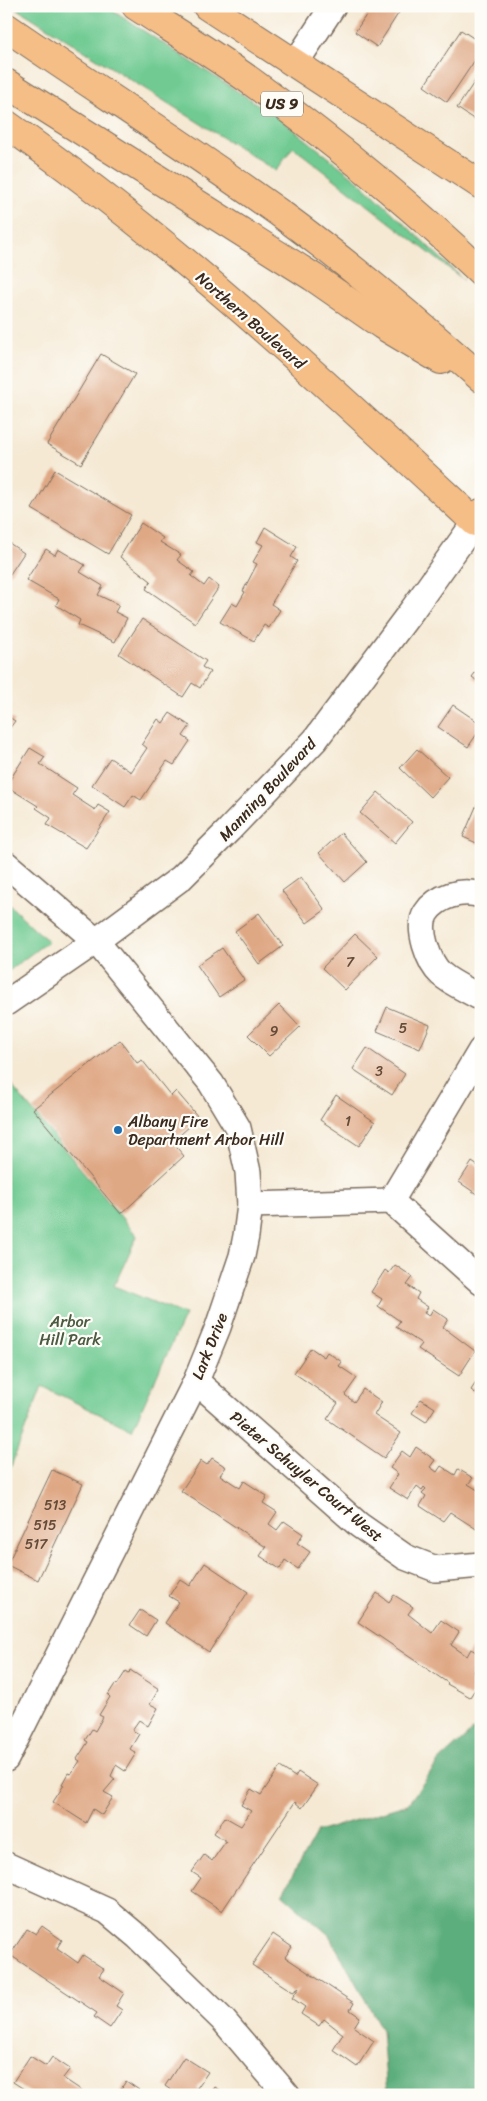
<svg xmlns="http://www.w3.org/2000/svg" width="487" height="2101" font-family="Sriracha,sans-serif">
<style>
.green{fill:#70ca92;stroke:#567a58}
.forest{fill:#5cae7c;stroke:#4c6c4d}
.building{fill:#dfa885}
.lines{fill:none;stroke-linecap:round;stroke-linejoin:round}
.minor-casing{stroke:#7c6d5e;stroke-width:28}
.major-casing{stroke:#7c6d5e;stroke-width:30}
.minor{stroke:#fff;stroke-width:25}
.major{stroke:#f6be87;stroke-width:28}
.poi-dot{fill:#1f6fb2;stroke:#fdfcf7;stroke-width:2}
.labels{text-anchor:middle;stroke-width:4.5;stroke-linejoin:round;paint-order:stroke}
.number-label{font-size:14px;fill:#644a38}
.shield{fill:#fdfcf7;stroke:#75695f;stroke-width:1}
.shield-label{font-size:15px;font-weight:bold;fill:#3b2a1e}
.street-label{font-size:16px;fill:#3b2a1e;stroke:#fdfcf7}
.poi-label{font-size:16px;fill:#3b2a1e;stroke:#fdfcf7;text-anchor:start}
.park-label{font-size:16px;fill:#4b5a41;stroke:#fdfcf7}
</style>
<rect width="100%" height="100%" fill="#fdfcf7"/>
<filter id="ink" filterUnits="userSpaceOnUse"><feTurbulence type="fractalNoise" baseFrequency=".02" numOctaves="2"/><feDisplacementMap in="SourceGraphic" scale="10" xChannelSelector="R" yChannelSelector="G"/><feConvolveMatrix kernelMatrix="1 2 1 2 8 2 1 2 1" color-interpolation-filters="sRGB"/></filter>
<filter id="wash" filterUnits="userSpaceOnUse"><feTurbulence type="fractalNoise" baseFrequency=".0096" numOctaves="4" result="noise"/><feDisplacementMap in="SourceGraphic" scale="20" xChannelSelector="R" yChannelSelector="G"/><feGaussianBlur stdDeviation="1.12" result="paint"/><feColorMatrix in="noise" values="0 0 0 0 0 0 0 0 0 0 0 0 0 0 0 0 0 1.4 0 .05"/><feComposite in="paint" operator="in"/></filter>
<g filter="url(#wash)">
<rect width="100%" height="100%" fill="#f5e9d4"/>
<g class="green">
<polygon points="13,6 105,6 279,118 361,183 464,280 293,147 276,171"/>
<polygon points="6,902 48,941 6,973"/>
<polygon points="6,1079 137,1236 114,1286 185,1315 132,1430 42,1386 6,1479"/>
</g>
<polygon class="forest" points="481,1723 481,2095 387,2095 382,2030 329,1935 282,1894 317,1832 408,1804 439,1761"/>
<g id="blocks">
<g class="building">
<polygon points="372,6 403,6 377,47 355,32"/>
<polygon points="461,30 481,43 481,51 447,102 424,86"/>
<polygon points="481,72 481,118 478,122 457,108"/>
<polygon points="101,354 135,374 81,464 47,444"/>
<polygon points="55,470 131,515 108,554 32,509"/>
<polygon points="141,523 163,538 160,542 181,555 177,560 194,572 191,576 204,586 209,579 219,587 195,623 146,589 151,581 120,557"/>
<polygon points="265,527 297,547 291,557 297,561 271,604 280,610 269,628 264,625 254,641 220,622 232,603 237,606 245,592 243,591 257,564 253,562 263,545 257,542"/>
<polygon points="6,541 24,553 6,580"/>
<polygon points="46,549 55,555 58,549 85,565 80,572 103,586 98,595 119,605 115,612 127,618 115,642 78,625 80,620 56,605 59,599 26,580"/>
<polygon points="142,619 206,661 202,667 210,672 200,688 192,683 183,697 119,654"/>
<polygon points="481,665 481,684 472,677"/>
<polygon points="453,705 481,724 481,728 468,747 438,727"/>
<polygon points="170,713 190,726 183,736 190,741 174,765 167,761 141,800 133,795 125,807 92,785 110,758 131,772 147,748 142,744 158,719 163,723"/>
<polygon points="6,715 15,721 6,733"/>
<polygon points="30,748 45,757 40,764 77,788 72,795 95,810 98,805 110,812 86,848 47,825 51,818 36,808 38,806 6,786"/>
<polygon points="417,749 448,777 430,797 400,768"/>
<polygon points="378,792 412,822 395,843 360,813"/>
<polygon points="481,795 481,845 463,837"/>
<polygon points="341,833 367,862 345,882 319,853"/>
<polygon points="301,877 325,910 307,923 282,891"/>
<polygon points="259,913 283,946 259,964 235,931"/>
<polygon points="355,934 378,956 345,990 322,968"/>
<polygon points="222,948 244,980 219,997 197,965"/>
<polygon points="279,1005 300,1027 269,1056 248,1035"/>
<polygon points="387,1007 430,1025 420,1049 377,1031"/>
<polygon points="120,1040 137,1063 142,1060 171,1096 176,1091 199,1118 172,1142 184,1156 121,1214 33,1109"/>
<polygon points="367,1048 405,1074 392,1095 353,1069"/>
<polygon points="336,1095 375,1122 359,1146 320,1120"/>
<polygon points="472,1162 481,1168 481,1197 459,1182"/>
<polygon points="395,1265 413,1277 407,1285 419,1293 416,1299 428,1307 424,1313 429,1316 433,1309 448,1319 443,1327 475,1351 459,1376 418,1349 422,1344 396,1327 400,1321 378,1306 382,1299 371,1292 385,1270 389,1273"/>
<polygon points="311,1348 324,1357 327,1352 342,1362 339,1366 357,1378 345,1395 354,1402 363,1389 382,1402 374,1415 401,1433 384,1458 327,1419 338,1403 294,1373"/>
<polygon points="481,1375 481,1397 471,1390"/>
<polygon points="421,1399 435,1408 426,1422 412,1413"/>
<polygon points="416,1447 435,1460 430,1467 437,1472 441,1466 455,1475 458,1469 473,1478 468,1484 481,1492 481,1532 450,1512 443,1521 420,1506 426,1496 422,1493 426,1489 424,1487 422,1490 417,1486 408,1500 389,1488 398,1474 390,1468 402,1451 410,1457"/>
<polygon points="212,1458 226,1467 220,1475 240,1488 244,1481 267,1496 263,1503 277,1512 269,1524 277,1530 284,1521 303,1534 297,1543 310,1552 298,1569 285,1560 280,1569 260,1556 266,1547 181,1491 201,1461 207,1465"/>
<polygon points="52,1470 83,1484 38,1580 7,1565"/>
<polygon points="205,1563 248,1592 209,1652 165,1623 179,1602 169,1596 180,1579 190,1586"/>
<polygon points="377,1593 389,1602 394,1595 413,1607 408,1614 432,1633 441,1620 459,1632 451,1645 467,1656 471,1649 481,1655 481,1661 474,1672 481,1677 481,1680 470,1697 447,1684 448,1683 358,1622"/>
<polygon points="140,1610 156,1620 146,1636 130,1625"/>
<polygon points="130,1670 159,1689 150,1704 158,1708 148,1726 139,1720 132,1730 139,1734 130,1749 136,1753 125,1771 116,1765 111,1776 115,1779 104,1792 113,1797 102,1815 93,1809 86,1823 53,1802 64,1785 62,1784 68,1773 71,1774 80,1761 77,1759 88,1742 85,1740 92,1729 95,1731 103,1717 99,1715 110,1697 108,1695 115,1684 117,1685 126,1671 129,1673"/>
<polygon points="280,1767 295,1777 298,1772 318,1785 302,1808 295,1802 222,1911 192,1891 201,1878 192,1872 204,1855 212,1861 226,1841 214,1833 225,1817 241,1826 251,1811 241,1805 251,1789 261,1795"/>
<polygon points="42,1926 62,1940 57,1948 78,1963 83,1955 104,1969 99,1976 124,1993 116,2006 122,2010 110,2028 94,2017 97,2013 10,1955 27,1929 36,1934"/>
<polygon points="273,1934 292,1947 285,1957 354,2003 350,2010 360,2017 354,2027 374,2041 357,2067 333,2050 343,2034 324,2019 319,2026 301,2014 305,2007 292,1998 299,1988 293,1992 252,1965"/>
<polygon points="30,2056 46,2066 52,2057 70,2069 63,2078 81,2090 78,2095 33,2095 13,2082"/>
<polygon points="184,2057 208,2072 197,2088 207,2095 178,2095 165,2086"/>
<polygon points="126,2081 139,2090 136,2095 117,2095"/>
<polygon points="215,2087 227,2095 210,2095"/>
</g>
</g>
</g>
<g filter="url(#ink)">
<use href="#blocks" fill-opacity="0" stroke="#7c6d5e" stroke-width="1"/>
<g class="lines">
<g class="minor-casing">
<g id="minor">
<polyline points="295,64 333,6"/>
<polyline points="6,864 96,941 211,1083 238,1128 248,1172 250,1205 246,1236 242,1256 218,1327 196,1381 6,1759"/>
<path d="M481,895c-20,-6 -44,1 -55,18 -10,15 3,50 15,61 11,10 27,16 40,24"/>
<polyline points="6,1003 96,941 181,878 229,830 315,740 413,609 475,522"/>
<polyline points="391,1201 481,1050"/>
<polyline points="250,1205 391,1201 481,1282"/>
<polyline points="196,1381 359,1525 405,1557 436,1569 481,1565"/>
<polyline points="6,1865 107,1911 138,1937 224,2021 287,2095"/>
</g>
</g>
<g class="major-casing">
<g id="major">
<path d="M136,6c40,26 82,51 120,79 79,58 155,120 225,187"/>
<polyline points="207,6 481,185"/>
<path d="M6,27c93,64 188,124 279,190 68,50 133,105 196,161"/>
<polyline points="6,83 313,277 382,325 441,360"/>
<path d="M6,124c168,117 319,259 469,398l6,-9"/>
</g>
</g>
<use href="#minor" class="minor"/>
<use href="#major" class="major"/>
</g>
</g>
<circle class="poi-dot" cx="118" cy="1130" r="5"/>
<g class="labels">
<g class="number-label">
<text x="350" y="967">7</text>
<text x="403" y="1033">5</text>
<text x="274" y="1036">9</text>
<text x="379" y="1076">3</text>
<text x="348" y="1126">1</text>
<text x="55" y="1510">513</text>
<text x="45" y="1530">515</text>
<text x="36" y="1549">517</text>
</g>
<rect class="shield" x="261" y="91.5" width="42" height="25" rx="4"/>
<g class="shield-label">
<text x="282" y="109">US 9</text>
</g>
<g class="street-label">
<text transform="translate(251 320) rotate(41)" y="6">Northern Boulevard</text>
<text transform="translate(267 789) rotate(-47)" y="6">Manning Boulevard</text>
<text transform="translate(209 1346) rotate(-68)" y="6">Lark Drive</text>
<text transform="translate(307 1476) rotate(40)" y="6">Pieter Schuyler Court West</text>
</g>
<g class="poi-label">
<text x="128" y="1127">Albany Fire<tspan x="128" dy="18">Department Arbor Hill</tspan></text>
</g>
<g class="park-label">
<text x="70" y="1327">Arbor<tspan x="70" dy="18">Hill Park</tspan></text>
</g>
</g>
<rect width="487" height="2101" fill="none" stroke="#fdfcf7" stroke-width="25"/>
</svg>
